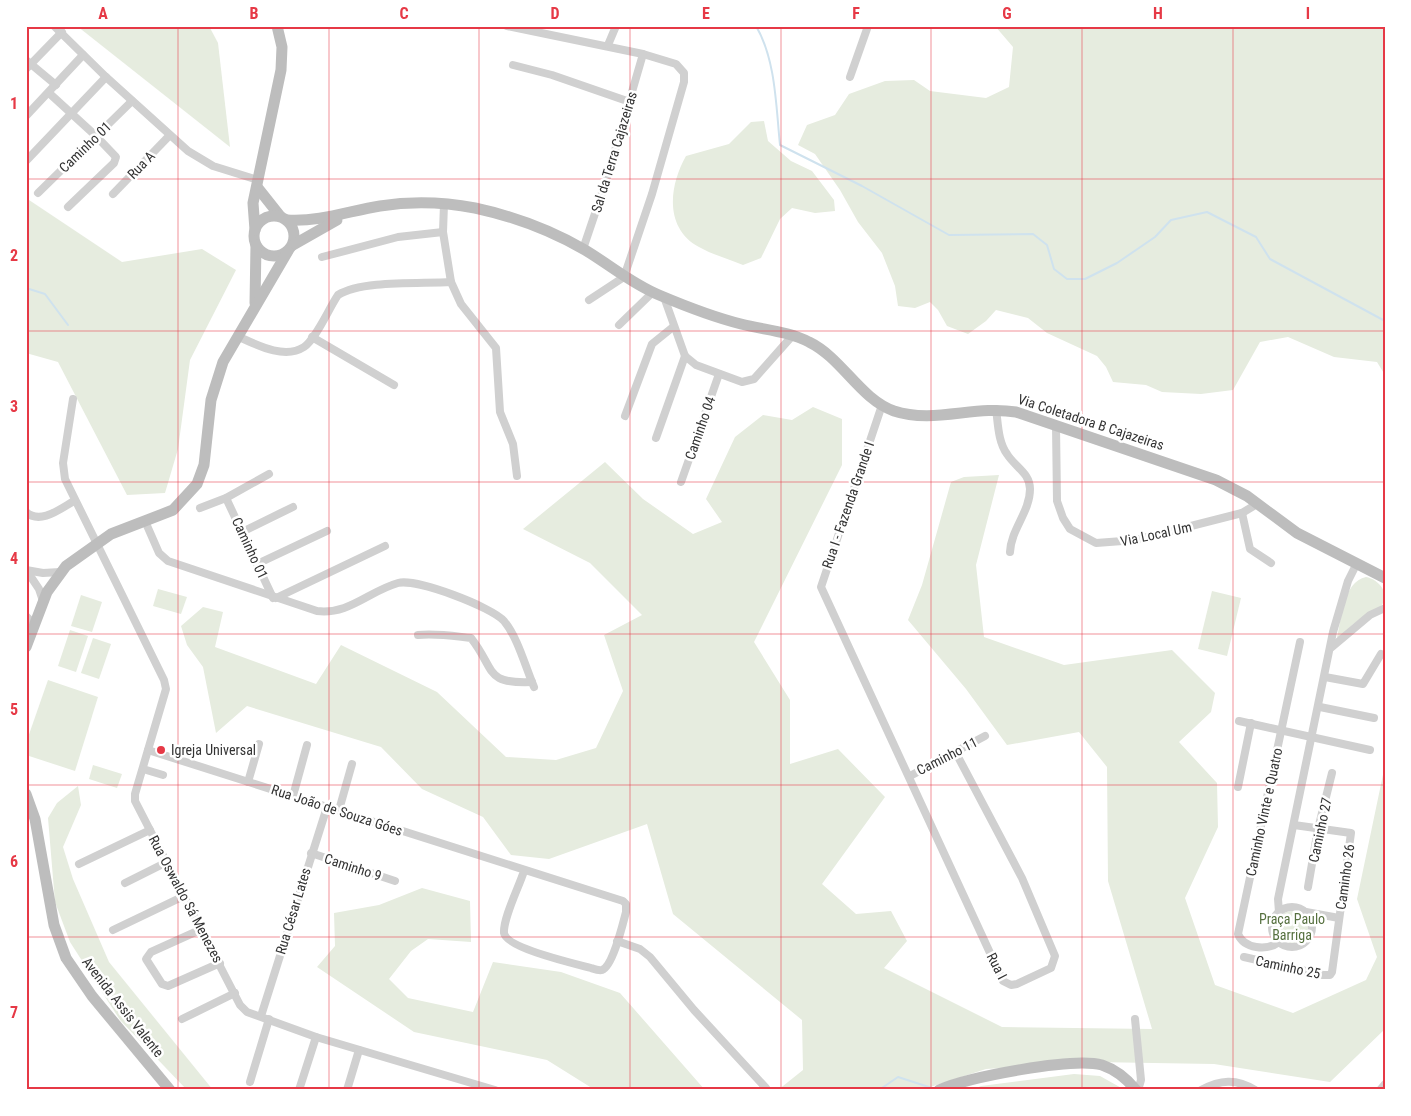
<svg xmlns="http://www.w3.org/2000/svg" width="1411" height="1116" font-family="'Roboto Condensed',sans-serif">
<style>
.green{fill:#e6ecdf}
.lines{fill:none;stroke-linecap:round;stroke-linejoin:round}
.stream{stroke:#cfe2ee;stroke-width:2}
.minor{stroke:#d0d0d0;stroke-width:8}
.secondary{stroke:#bdbdbd;stroke-width:11}
.grid{fill:none;stroke:#e63946;stroke-width:1;stroke-opacity:0.55}
.poi-dot{fill:#e63946;stroke:#fff;stroke-width:2}
.labels{text-anchor:middle;stroke-width:5;stroke-linejoin:round;paint-order:stroke}
.street-label{font-size:14px;fill:#333;stroke:#fff}
.poi-label{font-size:14px;fill:#333;stroke:#fff;text-anchor:start}
.park-label{font-size:14px;fill:#56703f;stroke:#fff}
.neatline{fill:none;stroke:#e63946;stroke-width:2}
.grid-label{font-size:16px;text-anchor:middle;font-weight:bold;fill:#e63946}
</style>
<rect width="100%" height="100%" fill="#fff"/>
<g class="green">
<polygon points="77,26 209,26 218,43 230,147"/>
<polygon points="995,26 1385,26 1385,375 1377,362 1334,357 1288,337 1260,342 1233,390 1201,394 1162,392 1146,385 1113,382 1106,367 1097,356 1047,333 1028,318 996,310 986,321 968,334 947,326 938,310 930,302 915,308 898,306 895,286 882,253 858,222 840,190 815,154 798,145 807,125 835,115 849,94 885,81 914,80 930,91 986,98 1009,87 1013,47"/>
<path d="M764,121l4,20 23,20 21,10 22,29 1,11 -20,2 -23,-5 -12,11 -19,39 -18,7c-14,-6 -30,-10 -44,-18 -35,-19 -30,-61 -13,-91l43,-12 22,-22z"/>
<polygon points="26,198 122,262 202,249 236,270 190,360 178,449 165,493 127,495 58,362 26,353"/>
<polygon points="813,407 842,419 842,465 754,642 790,700 790,764 838,749 885,797 822,884 856,914 891,911 907,941 884,968 1002,1027 1152,1029 1108,881 1107,767 1079,732 1007,745 966,689 908,620 922,585 951,482 964,477 999,475 976,565 984,637 1064,665 1172,650 1215,693 1211,712 1179,742 1217,783 1218,827 1185,898 1215,985 1293,1013 1366,980 1377,957 1357,899 1385,765 1385,1029 1330,1082 1214,1064 1093,1062 986,1069 921,1090 778,1090 803,1070 802,1020 673,914 647,824 549,859 511,855 483,817 422,789 381,747 247,706 216,733 203,667 187,645 181,626 203,607 223,612 215,647 316,684 341,645 437,692 506,757 556,760 596,748 623,691 604,635 642,615 590,563 523,529 605,462 643,499 693,534 722,522 706,499 735,437 763,415 792,420"/>
<path d="M1366,577c13,2 27,19 13,31 -7,5 -16,8 -23,14 -6,4 -11,11 -17,16l-2,-1c5,-19 6,-55 29,-60z"/>
<polygon points="158,589 187,597 181,614 153,606"/>
<polygon points="1212,591 1241,598 1227,656 1198,649"/>
<polygon points="81,595 102,602 92,632 71,626"/>
<polygon points="70,630 88,636 76,672 58,666"/>
<polygon points="93,638 111,644 99,679 81,673"/>
<polygon points="48,680 98,697 75,771 26,755 26,743"/>
<polygon points="93,765 122,774 117,788 89,779"/>
<polygon points="78,786 81,805 63,847 73,879 109,962 213,1090 187,1090 120,1020 70,942 55,902 48,818 57,803"/>
<polygon points="422,888 470,901 471,942 428,939 411,951 389,979 408,998 473,1012 493,962 561,972 620,993 705,1090 595,1090 547,1060 414,1032 317,967 335,946 334,913 379,905"/>
<circle cx="1292" cy="927" r="16"/>
<polygon points="1074,1074 1100,1076 1125,1090 971,1090 981,1086"/>
</g>
<g class="lines">
<g class="stream">
<path d="M756,26c20,34 20,81 24,119l82,41 87,49 84,-1 14,11 7,24 13,10h18l32,-16 38,-26 16,-17 36,-8 49,25 14,22 115,62"/>
<polyline points="26,288 45,294 68,325"/>
<polyline points="879,1090 898,1077 935,1089"/>
</g>
<g class="minor">
<polyline points="54,26 106,77 188,151 213,166 258,180"/>
<polyline points="507,26 643,54 676,64 684,73 684,82 652,194 624,277 589,300"/>
<polyline points="608,45 616,26"/>
<polyline points="26,60 56,85"/>
<polyline points="513,65 552,75 630,102"/>
<polyline points="26,69 62,32"/>
<polyline points="850,77 868,26"/>
<polyline points="49,93 96,136 116,157 114,163 68,207"/>
<polyline points="26,116 83,55"/>
<polyline points="26,161 106,77"/>
<polyline points="38,193 132,101"/>
<polyline points="113,194 169,136"/>
<polyline points="444,204 443,232 451,282 461,304 496,348 500,412 513,444 517,476"/>
<polyline points="583,249 607,178 643,54"/>
<polyline points="322,257 398,237 443,232"/>
<polyline points="664,297 685,356 696,365 742,382 754,379 793,335"/>
<polyline points="619,325 653,292"/>
<path d="M237,336c18,8 47,24 67,11 12,-8 25,-39 34,-52 24,-15 83,-11 113,-13"/>
<polyline points="312,337 394,385"/>
<polyline points="73,399 63,463 65,479 164,680 166,689 135,794 135,801 240,1005 247,1012 316,1037 495,1090"/>
<polyline points="882,405 821,587 1003,981 1011,985 1017,984 1051,968 1055,956 1022,878 956,753"/>
<path d="M996,409c2,14 2,33 11,45 8,13 23,19 23,35 0,23 -19,40 -20,63"/>
<polyline points="625,416 652,344 673,327"/>
<polyline points="1056,426 1057,501 1063,518 1070,529 1096,543 1136,540 1242,513 1257,504"/>
<polyline points="656,438 685,356"/>
<polyline points="681,482 719,374"/>
<polyline points="226,498 273,598"/>
<polyline points="200,508 226,498 269,474"/>
<path d="M26,512c14,13 34,-3 48,-11"/>
<polyline points="1242,513 1250,549 1271,563"/>
<path d="M145,521l14,32 9,8 149,50c32,4 52,-20 81,-28 18,-5 94,24 106,38 14,17 21,45 30,66"/>
<polyline points="242,532 293,507"/>
<polyline points="257,564 327,531"/>
<polyline points="26,570 43,573 60,572"/>
<polyline points="27,571 39,589 43,601"/>
<polyline points="276,598 385,546"/>
<polyline points="26,616 29,619"/>
<path d="M418,635c18,-2 35,1 53,3 25,32 13,46 61,44"/>
<polyline points="1332,647 1370,615 1385,608"/>
<polyline points="1325,677 1363,684 1381,654"/>
<polyline points="1320,707 1374,718"/>
<polyline points="1239,721 1370,750"/>
<path d="M148,750l475,151 3,3v8c-3,11 -13,54 -24,58 -3,1 -8,-1 -11,-2 -15,-4 -85,-20 -87,-35 -1,-15 15,-46 20,-62"/>
<polyline points="143,769 163,775"/>
<polyline points="910,776 985,736"/>
<polyline points="248,782 259,744"/>
<polyline points="1238,787 1251,723"/>
<polyline points="293,796 307,745"/>
<polyline points="339,810 352,764"/>
<polyline points="311,853 395,881"/>
<polyline points="79,864 150,830"/>
<polyline points="125,883 167,862"/>
<polyline points="1308,887 1318,829 1332,773"/>
<circle cx="1292" cy="927" r="20"/>
<polyline points="1279,912 1278,899 1333,632 1348,581 1356,565"/>
<polyline points="1306,912 1339,918"/>
<polyline points="202,929 151,952 146,959 162,984 168,986 220,963"/>
<polyline points="113,930 184,896"/>
<polyline points="617,941 640,949 650,957 694,1010 766,1088"/>
<path d="M1279,942c-12,9 -35,7 -41,-8l62,-292"/>
<polyline points="1244,957 1323,975 1330,975 1332,972 1351,833 1294,825"/>
<polyline points="261,1016 327,807"/>
<polyline points="182,1019 235,993"/>
<polyline points="1135,1019 1141,1080 1138,1090"/>
<polyline points="250,1082 269,1019"/>
<polyline points="299,1090 316,1037"/>
<polyline points="347,1090 359,1050"/>
<path d="M1201,1090c19,-10 35,-12 54,0"/>
<polyline points="1380,1090 1385,1084"/>
</g>
<g class="secondary">
<polyline points="257,187 280,216"/>
<circle cx="274" cy="236" r="20"/>
<path d="M287,220c33,2 62,-9 93,-14 31,-5 64,-4 95,2 37,8 77,23 110,42 25,15 47,34 74,45 26,11 54,22 82,29 23,6 47,7 68,18 33,16 51,57 85,69 40,13 81,-6 122,1l200,68 31,16 50,37 88,45"/>
<polyline points="255,230 253,203 281,70 282,47 277,26"/>
<polyline points="293,245 337,220"/>
<polyline points="255,303 256,245"/>
<polyline points="26,647 47,592 66,566 111,534 173,510 197,484 204,465 211,400 223,362 288,251"/>
<polyline points="26,794 35,819 54,925 66,958 92,996 170,1090"/>
<path d="M939,1090c30,-13 134,-33 163,-25 15,5 25,14 34,25"/>
</g>
</g>
<path class="grid" d="M178,26v1064M329,26v1064M479,26v1064M630,26v1064M781,26v1064M931,26v1064M1082,26v1064M1233,26v1064M26,179h1359M26,331h1359M26,482h1359M26,634h1359M26,785h1359M26,937h1359"/>
<circle class="poi-dot" cx="161" cy="750" r="5"/>
<g class="labels">
<g class="street-label">
<text transform="translate(85 147) rotate(-44)" y="5">Caminho 01</text>
<text transform="translate(614 152) rotate(-73)" y="5">Sal da Terra Cajazeiras</text>
<text transform="translate(141 165) rotate(-46)" y="5">Rua A</text>
<text transform="translate(1091 422) rotate(18)" y="5">Via Coletadora B Cajazeiras</text>
<text transform="translate(700 428) rotate(-71)" y="5">Caminho 04</text>
<text transform="translate(848 505) rotate(-71)" y="5">Rua I - Fazenda Grande I</text>
<text transform="translate(1156 534) rotate(-12)" y="5">Via Local Um</text>
<text transform="translate(250 548) rotate(65)" y="5">Caminho 01</text>
<text transform="translate(947 756) rotate(-27)" y="5">Caminho 11</text>
<text transform="translate(337 810) rotate(18)" y="5">Rua João de Souza Góes</text>
<text transform="translate(1264 812) rotate(-78)" y="5">Caminho Vinte e Quatro</text>
<text transform="translate(1320 830) rotate(-78)" y="5">Caminho 27</text>
<text transform="translate(353 867) rotate(18)" y="5">Caminho 9</text>
<text transform="translate(1345 877) rotate(-82)" y="5">Caminho 26</text>
<text transform="translate(186 899) rotate(62)" y="5">Rua Oswaldo Sá Menezes</text>
<text transform="translate(293 911) rotate(-73)" y="5">Rua César Lates</text>
<text transform="translate(997 966) rotate(63)" y="5">Rua I</text>
<text transform="translate(1288 967) rotate(12)" y="5">Caminho 25</text>
<text transform="translate(123 1007) rotate(52)" y="5">Avenida Assis Valente</text>
</g>
<g class="poi-label">
<text x="171" y="755">Igreja Universal</text>
</g>
<g class="park-label">
<text x="1292" y="924">Praça Paulo<tspan x="1292" dy="16">Barriga</tspan></text>
</g>
</g>
<rect width="1411" height="1116" fill="none" stroke="#ffffff" stroke-width="55"/>
<rect x="28" y="28" width="1356" height="1060" class="neatline"/>
<g class="grid-label">
<text x="103" y="19">A</text>
<text x="254" y="19">B</text>
<text x="404" y="19">C</text>
<text x="555" y="19">D</text>
<text x="706" y="19">E</text>
<text x="856" y="19">F</text>
<text x="1007" y="19">G</text>
<text x="1158" y="19">H</text>
<text x="1308" y="19">I</text>
<text x="14" y="109">1</text>
<text x="14" y="261">2</text>
<text x="14" y="412">3</text>
<text x="14" y="564">4</text>
<text x="14" y="715">5</text>
<text x="14" y="867">6</text>
<text x="14" y="1018">7</text>
</g>
</svg>
